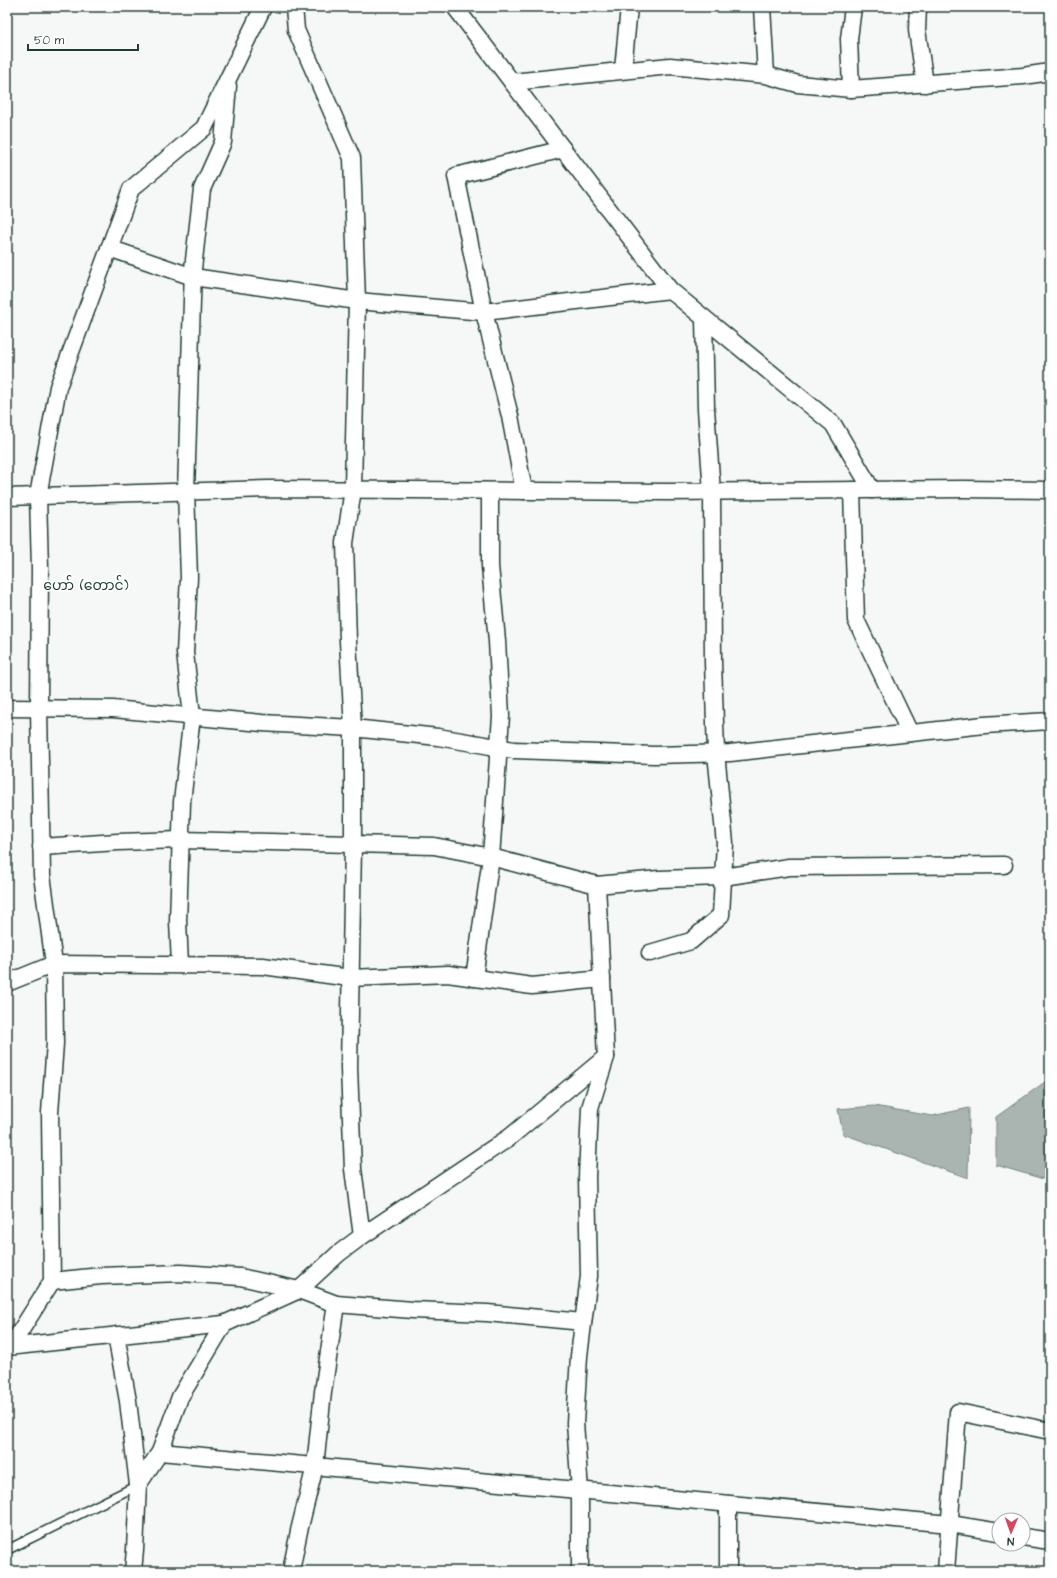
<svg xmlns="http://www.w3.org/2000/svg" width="1057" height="1578" font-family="'Architects Daughter','Noto Sans Myanmar',sans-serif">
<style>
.water{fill:#aab5b1;stroke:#72857f}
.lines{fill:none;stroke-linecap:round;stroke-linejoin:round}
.lane-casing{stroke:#1f3d34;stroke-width:11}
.street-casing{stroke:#1f3d34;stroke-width:19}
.lane{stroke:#fff;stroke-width:8}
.street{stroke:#fff;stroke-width:16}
.labels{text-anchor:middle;stroke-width:3.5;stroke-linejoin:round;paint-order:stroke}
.quarter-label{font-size:14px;fill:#1f3d34;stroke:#fff}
</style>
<rect width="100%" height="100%" fill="#f6f7f7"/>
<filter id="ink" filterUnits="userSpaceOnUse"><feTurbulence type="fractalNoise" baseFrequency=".025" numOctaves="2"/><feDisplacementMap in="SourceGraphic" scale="8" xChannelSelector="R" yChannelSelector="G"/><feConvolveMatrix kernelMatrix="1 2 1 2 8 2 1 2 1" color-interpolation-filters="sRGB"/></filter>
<g filter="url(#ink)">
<g class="water">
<polygon points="1050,1081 1050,1181 996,1165 996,1117 1045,1082"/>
<polygon points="874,1106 932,1116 969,1108 968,1178 843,1134 838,1109"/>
</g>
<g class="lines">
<g class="lane-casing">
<polyline id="lane" points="7,1550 138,1485"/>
</g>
<g class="street-casing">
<g id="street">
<polyline points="294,7 296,30 352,158 357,301 353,489 345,543 348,641 353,728 353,845 349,1068 353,1169 362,1236"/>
<polyline points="455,7 670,290 833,424 872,490"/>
<polyline points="762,7 766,75"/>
<polyline points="918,7 917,30 925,84"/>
<polyline points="623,70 629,7"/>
<polyline points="512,82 670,66 766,75 798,84 851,89 1023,76 1050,72"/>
<polyline points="851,89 849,39 853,7"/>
<polyline points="109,248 193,277 357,301 484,312 670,290"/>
<polyline points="852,490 856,620 910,733"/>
<polyline points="524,491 510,416 484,312 456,176 563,149"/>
<polyline points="7,497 269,489 669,492 963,489 1050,490"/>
<polyline points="7,708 113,709 262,723 353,728 438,737 514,750 654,755 730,753 984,725 1050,721"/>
<polyline points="41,847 118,842 181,840 434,846 491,857 597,885 659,879 723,877 789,867 1004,865"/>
<polyline points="650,953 691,941 721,915 725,843 716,753 713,662 712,492 706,409 704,318"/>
<polyline points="180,965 178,921 182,802 192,716 185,653 189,577 186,491 193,269 202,189 223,142 228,86"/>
<polyline points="474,978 491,857 501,716 497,641 490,566 490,491"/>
<polyline points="7,983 54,964 263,966 350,978 448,974 532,986 602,979"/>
<polyline points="52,1281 101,1276 181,1273 240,1277 299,1290 336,1304 413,1310 487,1313 583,1322"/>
<polyline points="116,1335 128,1401 138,1485 135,1550 133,1571"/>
<polyline points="11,1346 52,1281 50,1113 55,1043 54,964 42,875 39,708 40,568 38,496 58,387 131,189 204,128 263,7"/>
<polyline points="7,1347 224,1324"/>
<polyline points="160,1452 950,1524 999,1532"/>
<polyline points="138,1485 160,1452 180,1397 224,1324 299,1290 338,1254 362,1236 510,1137 606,1057"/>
<polyline points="728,1504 728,1571"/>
<polyline points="1023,1537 1050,1541"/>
<polyline points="291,1571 299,1531 315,1466 323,1392 336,1304"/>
<polyline points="580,1571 580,1491 575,1423 579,1356 589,1276 587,1177 590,1108 606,1057 597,885"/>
<polyline points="946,1571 958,1412 1050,1431"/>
</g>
</g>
<use href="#lane" class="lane"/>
<use href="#street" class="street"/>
</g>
</g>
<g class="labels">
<g class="quarter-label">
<text x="86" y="590">ဟော် (တောင်)</text>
</g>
</g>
<rect width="1057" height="1578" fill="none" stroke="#fff" stroke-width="24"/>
<rect x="12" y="12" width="1033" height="1554" fill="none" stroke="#1f3d34" stroke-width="1.5" filter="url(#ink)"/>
<g transform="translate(1011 1532) rotate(182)"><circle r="19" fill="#ffffff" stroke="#a5b1ae"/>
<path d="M0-3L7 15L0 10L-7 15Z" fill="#d1495b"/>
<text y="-6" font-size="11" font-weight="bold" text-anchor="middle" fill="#1f3d34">N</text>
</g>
<path d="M28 44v6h110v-6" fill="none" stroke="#1f3d34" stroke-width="2"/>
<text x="34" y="44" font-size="12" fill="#1f3d34" stroke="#ffffff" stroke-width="3" paint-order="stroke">50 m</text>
</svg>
